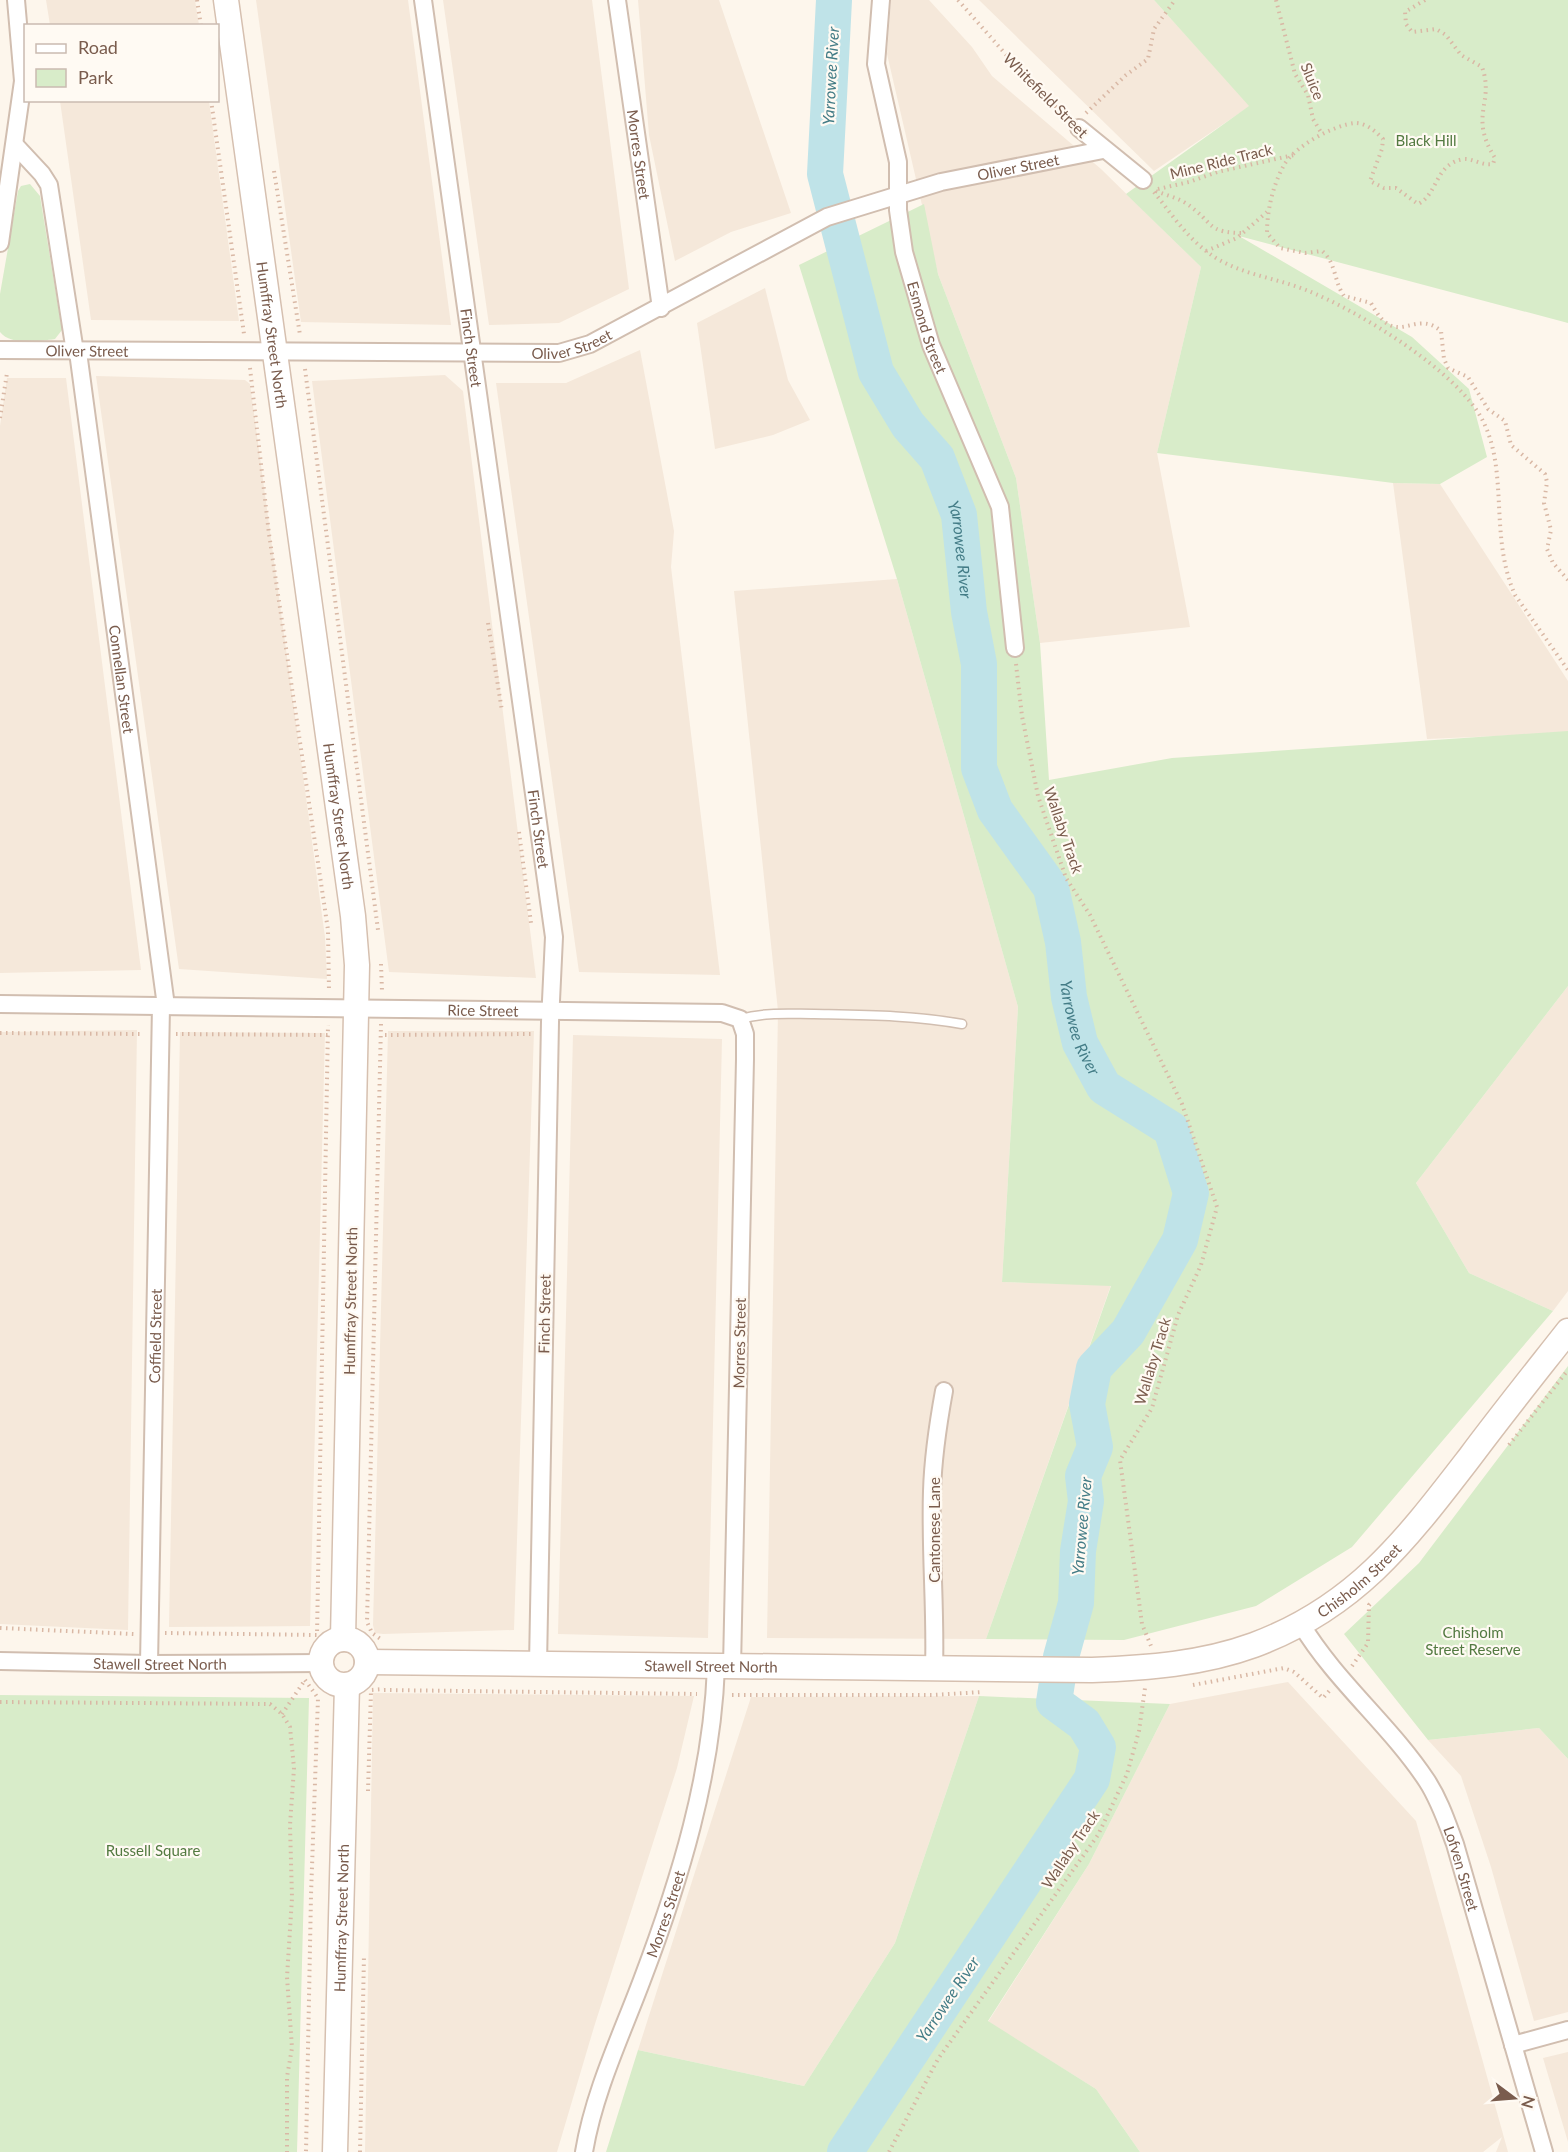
<svg xmlns="http://www.w3.org/2000/svg" width="1568" height="2152" font-family="Lato,sans-serif">
	<rect width="100%" height="100%" fill="#fdf6ec"/>
	<path fill="#f5e8da" d="M46 0H195L199 25H50Z
		M256 0H408L451 325 301 322Z
		M443 0H592L629 289 559 323 489 325Z
		M638 0H719L791 213 731 232 675 261 649 135Z
		M891 0H929L972 47 992 76 1101 169 1201 267 1157 453 1190 627 1040 643 1016 478 938 274 887 54Z
		M979 0H1154L1250 106 1154 171Z
		M60 101H209L239 321 91 320Z
		M765 288 788 380 810 420 773 435 715 449 697 323Z
		M640 350 674 531 671 567 720 975 579 972 496 383H566Z
		M445 375 463 391 536 978 389 972 312 381Z
		M96 376 245 380 250 384 325 937 327 979 179 969Z
		M7 378H66L141 970 0 973V426Z
		M1393 483 1440 484 1568 681V731L1566 733 1427 739Z
		M897 579 1018 1007 1002 1282 1111 1285 986 1639 767 1638 778 1011 734 591Z
		M1568 986V1291L1553 1311 1469 1273 1416 1183Z
		M137 1030 128 1630 0 1624V1032Z
		M388 1031H534L514 1630 383 1634 375 1633 373 1625Z
		M180 1032 325 1033 310 1626 169 1627Z
		M573 1035 722 1039 708 1638 558 1634Z
		M1288 1682 1416 1821 1508 2152H1496L1502 2137 1483 2152H1140L1096 2089 988 2022 1089 1864 1170 1704Z
		M373 1693 694 1696 677 1768 594 2027 557 2152H365Z
		M979 1696 895 1943 804 2086 638 2050 751 1697Z
		M1539 1728 1568 1759V2012L1534 2021 1491 1867 1461 1776 1428 1740Z
		M1568 2052V2142L1543 2058Z"/>
	<path fill="#d8ecc9" d="M1154 0H1568V323L1239 236 1412 337 1469 389 1487 457 1440 484 1393 483 1157 453 1201 267 1126 194 1249 106Z
		M30 184 40 196 62 330 55 339C39 341 11 346 0 332V294L18 191 21 186Z
		M924 204 938 274 1016 478 1040 643 1049 780 1172 758 1568 731V986L1416 1183 1469 1273 1553 1311 1352 1547 1256 1606 1124 1640 986 1639 1111 1286 1002 1282 1018 1007 897 579 799 265Z
		M1568 1366V1759L1539 1728 1428 1740 1344 1634 1419 1563Z
		M0 1695 309 1698 297 2152H0Z
		M979 1696 1170 1704 1089 1864 988 2021 1096 2089 1140 2152H606L638 2050 804 2086 895 1943Z"/>
	<g fill="none" stroke-linecap="round" stroke-linejoin="round">
		<path stroke="#bfe3e8" stroke-width="36" id="s1" d="M834 0 825 174 876 372 908 425 937 458 959 515 969 612 979 664V768L995 810 1051 888 1063 942 1069 997 1080 1043 1104 1087 1171 1129 1191 1193 1180 1240 1128 1332 1094 1368 1087 1404 1095 1447 1083 1476 1086 1501 1078 1551 1076 1603 1061 1657 1054 1702 1084 1724 1098 1747 1092 1779 845 2152"/>
		<g stroke="#d1beb0" stroke-width="11">
			<path id="lane" d="M740 1019C765 1012 789 1014 814 1014 864 1015 913 1015 962 1024"/>
		</g>
		<g stroke="#d1beb0" stroke-width="20">
			<g id="street">
				<path id="s2" d="M423 0 554 937 550 1022 538 1665"/>
				<path id="s3" d="M617 0 661 308"/>
				<path id="s4" d="M881 0 876 64 898 162V210L904 252 931 345 1000 507 1015 648"/>
				<path d="M1079 128 1143 180"/>
				<path d="M15 145 42 174 49 185 75 352"/>
				<path d="M0 243 23 81 16 0"/>
				<path id="s5" d="M0 350 559 353 590 344 827 217 941 182 1103 150"/>
				<path id="s6" d="M78 352 166 1006"/>
				<path id="s7" d="M0 1004 722 1013 740 1019 745 1034V1059L732 1667"/>
				<path id="s8" d="M1301 1624C1336 1682 1390 1725 1427 1781 1440 1801 1447 1823 1455 1844L1544 2152"/>
				<path id="s9" d="M0 1661 149 1664 321 1663"/>
				<path id="s10" d="M149 1664 161 1006"/>
				<path d="M934 1670C936 1610 930 1551 932 1491 933 1457 938 1424 944 1391"/>
				<path d="M1513 2045 1568 2030"/>
				<path id="s11" d="M584 2152C594 2092 621 2036 642 1980 680 1880 712 1775 716 1667"/>
			</g>
		</g>
		<g stroke="#d6c0b0" stroke-width="27">
			<g id="secondary">
				<path id="s12" d="M226 0 353 916 357 965 343 1639"/>
				<circle cx="344" cy="1662" r="23"/>
				<path id="s13" d="M367 1662 1092 1670C1147 1668 1202 1664 1254 1645 1356 1607 1406 1540 1470 1457 1502 1414 1535 1373 1568 1331"/>
				<path id="s14" d="M335 2152 347 1685"/>
			</g>
		</g>
		<path stroke="#d9b8a5" stroke-width="4" stroke-dasharray="1.5 4.5" stroke-linecap="butt" d="M197 0 201 26
			M958 0 1016 66 1067 118
			M1276 0 1295 74 1308 95 1313 119 1322 134
			M1425 0 1405 12 1406 24 1412 32 1436 29 1446 35 1461 55 1482 67C1495 103 1468 115 1495 158L1493 164C1483 166 1474 159 1465 159 1435 162 1438 195 1418 204L1396 188H1384L1370 181 1382 149 1383 139C1376 132 1367 123 1355 123 1334 125 1295 146 1284 165 1273 185 1267 210 1267 233L1280 248 1305 253 1322 251C1336 262 1334 282 1344 296L1371 303C1397 352 1413 307 1441 331L1444 359 1448 368 1468 377 1488 409 1505 421 1511 445 1545 474 1547 482 1544 503 1551 530 1547 549 1553 563 1568 580
			M211 100 244 334
			M1086 113 1126 75 1148 59 1154 29 1175 0
			M274 171 300 335
			M1158 189 1189 182 1217 172 1294 155
			M1156 191C1166 195 1178 198 1187 204 1215 223 1205 233 1245 233
			M1154 192C1173 216 1189 241 1216 258 1244 275 1276 278 1306 290 1357 310 1458 371 1483 421 1509 473 1489 536 1515 595L1568 670
			M1206 251 1237 238 1267 212
			M250 368 269 534 328 930 329 991
			M305 369 378 930
			M0 418 7 373
			M488 623 502 711
			M1016 664 1022 716 1038 796 1066 878 1090 915 1182 1104 1217 1207 1201 1265 1178 1315 1152 1408 1120 1460 1142 1624 1151 1646
			M519 832 531 923
			M381 964 382 991
			M381 1024 367 1622 372 1633 382 1640
			M0 1033 144 1034
			M176 1034 328 1035
			M385 1035 532 1034
			M1509 1445 1568 1370
			M0 1628 134 1634
			M165 1633 317 1635 328 1025
			M1352 1666 1368 1643 1369 1605 1372 1602
			M305 1680 318 1698 311 1895 306 2152
			M1193 1685 1284 1668 1294 1672 1323 1698 1331 1689
			M384 1690 697 1694
			M732 1695H933L982 1692
			M0 1702 270 1704 282 1714 290 1727 294 1768 290 1825 292 1898 287 1977 292 2048 287 2077V2152
			M282 1714 305 1680
			M368 1791 371 1690 384 1689
			M360 2152 364 1955
			M889 2152 938 2059 1098 1835 1127 1774 1139 1731 1145 1688"/>
		<use href="#lane" stroke="#fff" stroke-width="8"/>
		<use href="#street" stroke="#fff" stroke-width="16"/>
		<use href="#secondary" stroke="#fff" stroke-width="24"/>
	</g>
	<g text-anchor="middle" dominant-baseline="central" stroke-width="4.5" stroke-linejoin="round" paint-order="stroke">
		<g font-size="15" fill="#7a5c4d" stroke="#fffaf3">
			<text transform="translate(1313 81) rotate(68)">Sluice</text>
			<text transform="translate(1046 95) rotate(45)">Whitefield Street</text>
			<text stroke="none"><textPath href="#s3" startOffset="156">Morres Street</textPath></text>
			<text transform="translate(1221 161) rotate(-14)">Mine Ride Track</text>
			<text stroke="none"><textPath href="#s5" startOffset="1058">Oliver Street</textPath></text>
			<text stroke="none"><textPath href="#s4" startOffset="334">Esmond Street</textPath></text>
			<text stroke="none"><textPath href="#s12" startOffset="338">Humffray Street North</textPath></text>
			<text stroke="none"><textPath href="#s5" startOffset="573">Oliver Street</textPath></text>
			<text stroke="none"><textPath href="#s2" startOffset="351">Finch Street</textPath></text>
			<text stroke="none"><textPath href="#s5" startOffset="87">Oliver Street</textPath></text>
			<text stroke="none"><textPath href="#s6" startOffset="330">Connellan Street</textPath></text>
			<text stroke="none"><textPath href="#s12" startOffset="824">Humffray Street North</textPath></text>
			<text stroke="none"><textPath href="#s2" startOffset="837">Finch Street</textPath></text>
			<text transform="translate(1064 830) rotate(71)">Wallaby Track</text>
			<text stroke="none"><textPath href="#s7" startOffset="483">Rice Street</textPath></text>
			<text transform="translate(350 1301) rotate(-89)">Humffray Street North</text>
			<text transform="translate(544 1314) rotate(-89)">Finch Street</text>
			<text stroke="none"><textPath href="#s10" startOffset="328">Coffield Street</textPath></text>
			<text transform="translate(739 1343) rotate(-89)">Morres Street</text>
			<text transform="translate(1152 1361) rotate(-73)">Wallaby Track</text>
			<text transform="translate(934 1530) rotate(-90)">Cantonese Lane</text>
			<text stroke="none"><textPath href="#s13" startOffset="1014">Chisholm Street</textPath></text>
			<text stroke="none"><textPath href="#s9" startOffset="160">Stawell Street North</textPath></text>
			<text stroke="none"><textPath href="#s13" startOffset="344">Stawell Street North</textPath></text>
			<text transform="translate(1070 1849) rotate(-56)">Wallaby Track</text>
			<text stroke="none"><textPath href="#s8" startOffset="296">Lofven Street</textPath></text>
			<text stroke="none"><textPath href="#s11" startOffset="252">Morres Street</textPath></text>
			<text stroke="none"><textPath href="#s14" startOffset="234">Humffray Street North</textPath></text>
		</g>
		<g font-size="15" fill="#537a41" stroke="#fffaf3">
			<text x="1426" y="140">Black Hill</text>
			<text x="1473" y="1632">Chisholm<tspan x="1473" dy="17">Street Reserve</tspan></text>
			<text x="153" y="1850">Russell Square</text>
		</g>
		<g font-size="16" font-style="italic" fill="#437c86" stroke="#fffaf3">
			<text transform="translate(830 76) rotate(-87)">Yarrowee River</text>
			<text stroke="none"><textPath href="#s1" startOffset="580">Yarrowee River</textPath></text>
			<text stroke="none"><textPath href="#s1" startOffset="1084">Yarrowee River</textPath></text>
			<text transform="translate(1081 1526) rotate(-85)">Yarrowee River</text>
			<text transform="translate(947 1999) rotate(-56)">Yarrowee River</text>
		</g>
	</g>
	<rect x="24" y="24" width="195" height="78" fill="#fffaf3" stroke="#cabbb1" stroke-width="1.5"/>
	<rect x="36" y="44" width="30" height="9" fill="#ffffff" stroke="#cabbb1" stroke-width="1.5"/>
	<text x="78" y="54" font-size="18" fill="#7a5c4d">Road</text>
	<rect x="36" y="69" width="30" height="18" fill="#d8ecc9" stroke="#cabbb1" stroke-width="1.5"/>
	<text x="78" y="84" font-size="18" fill="#7a5c4d">Park</text>
	<g transform="translate(1514 2098) rotate(106)" stroke="#fffaf3" stroke-width="4.5" paint-order="stroke">
	<path d="M0-4.5L10 22L0 15L-10 22Z" fill="#7a5c4d"/>
	<text y="-9" font-size="16" font-weight="bold" text-anchor="middle" fill="#7a5c4d">N</text>
	</g>
</svg>
